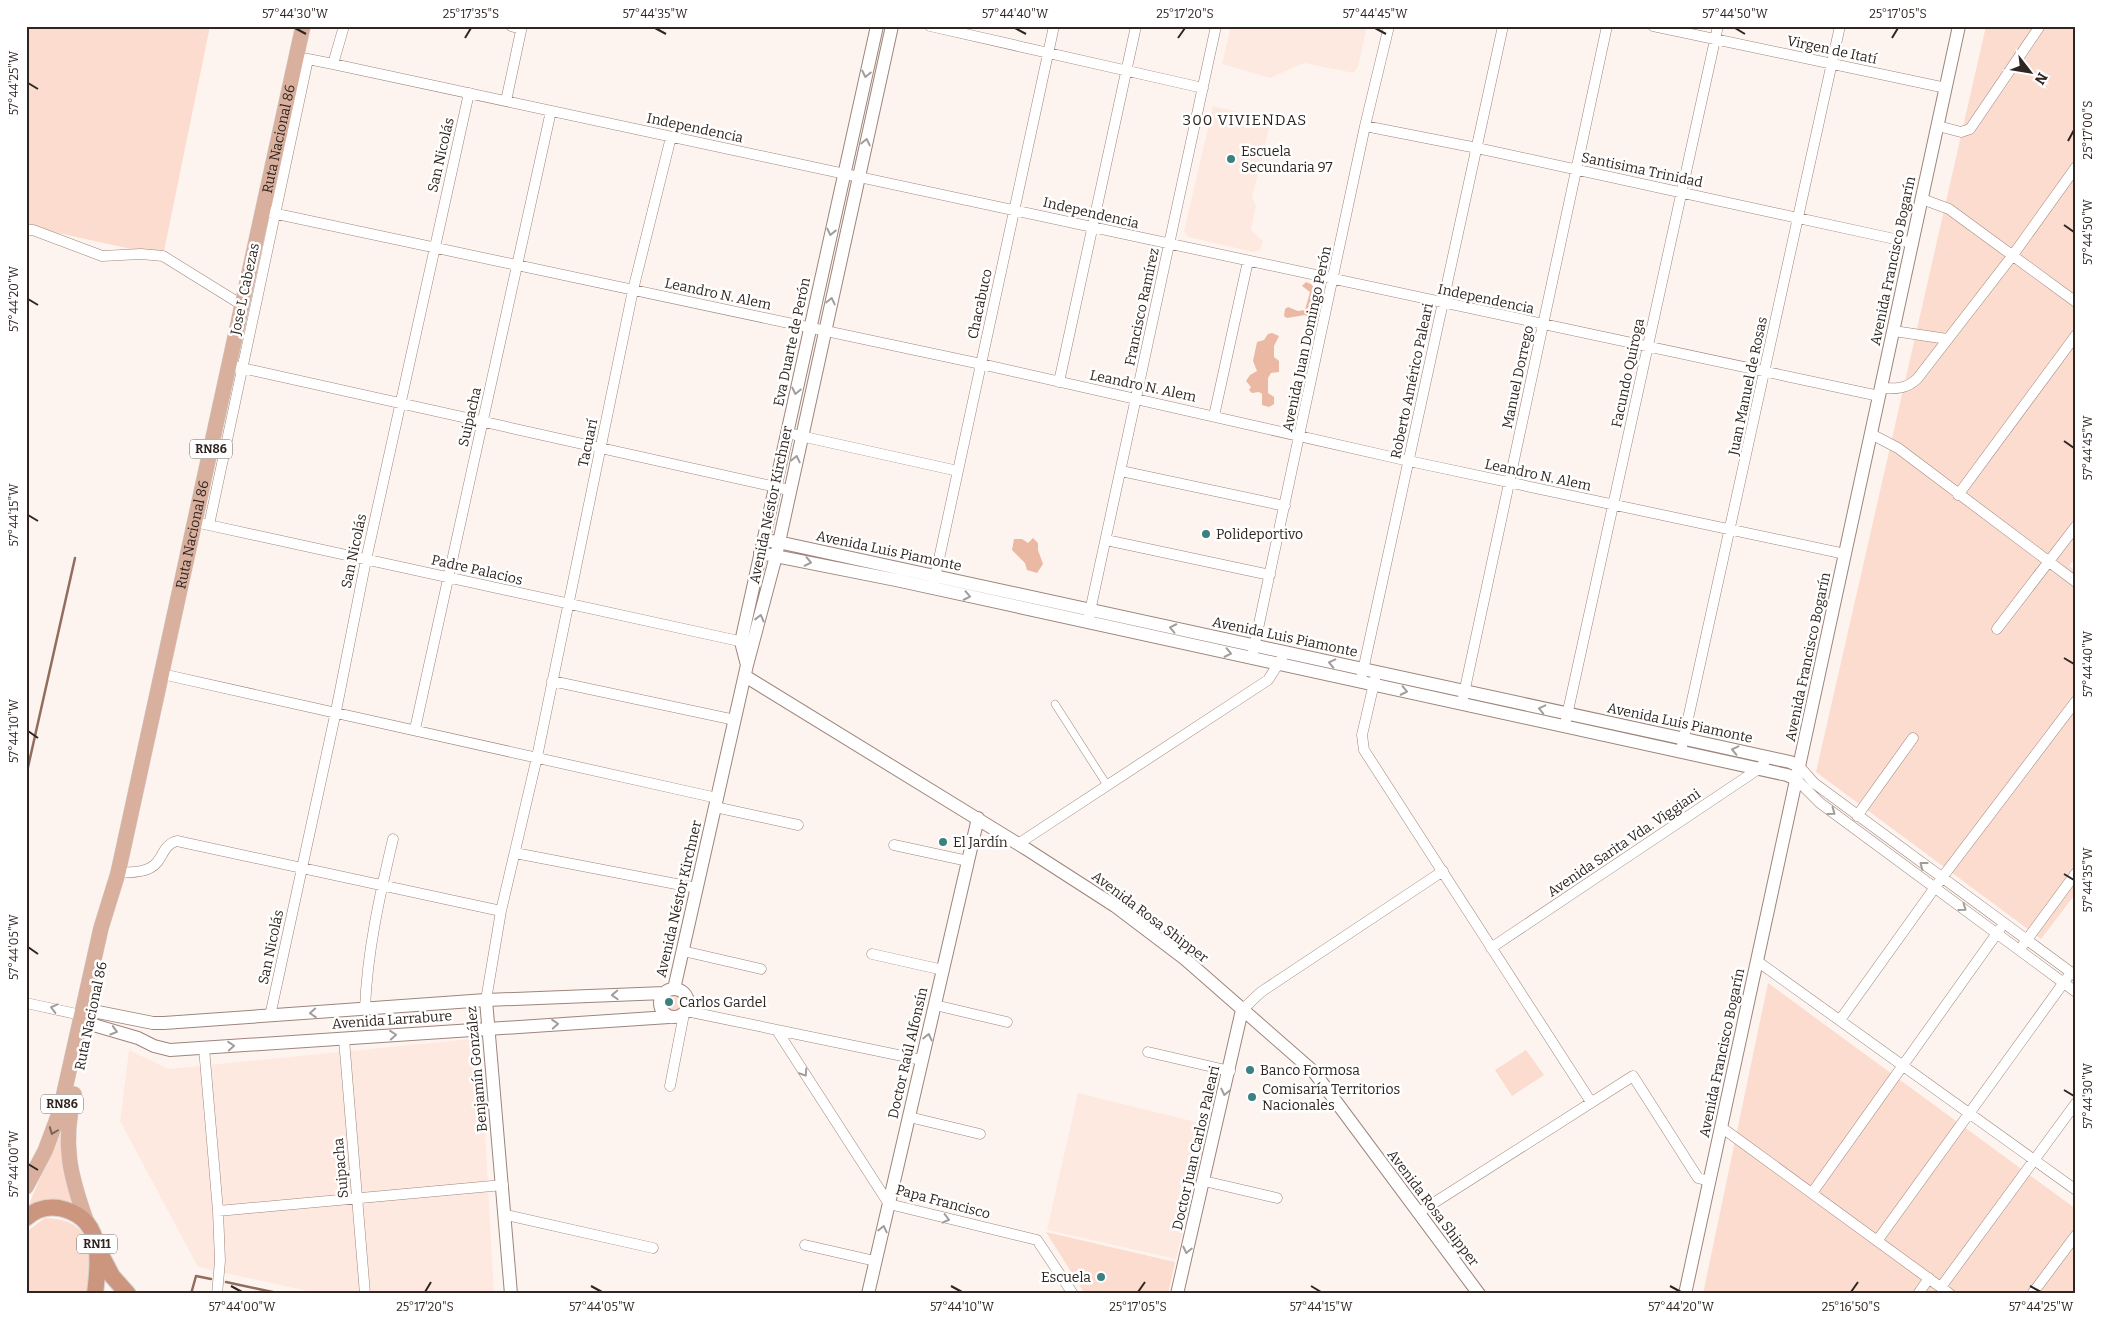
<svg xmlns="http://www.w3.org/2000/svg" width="2102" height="1320" font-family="Bitter,serif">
	<rect width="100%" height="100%" fill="#fef4ef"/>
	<path fill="#fee9e0" d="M1231 26H1367L1358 67 1353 73 1304 63 1270 78 1222 64Z
		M1213 106 1271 120 1252 198 1256 206 1251 230 1263 241 1260 250 1253 252 1188 237 1184 231Z
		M480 1038 494 1294H322L198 1267 120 1121 129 1050 169 1069Z
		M1078 1093 1208 1125 1176 1259 1047 1230Z"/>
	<path fill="#fbdccf" d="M26 26H210L163 256 26 226Z
		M1986 26H2073L2076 28V557L2069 566 2076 571V893L2041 939 1816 772Z
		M1768 983 2076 1209V1294H1703Z
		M663 1002a10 10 0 1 1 20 0a10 10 0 1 1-20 0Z
		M1526 1050 1544 1075 1512 1096 1495 1070Z
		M61 1133 78 1210 26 1212 50 1153Z
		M45 1218C97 1220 91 1254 88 1294H26V1232Z
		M1046 1232 1175 1262 1168 1294H1085Z"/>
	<path fill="#ebb8a3" d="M1306 282 1311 284 1320 295 1316 320 1311 321 1305 315 1287 318 1284 316 1285 309 1288 307 1298 311 1305 310 1310 292 1302 286Z
		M1272 333 1279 336 1274 346V357L1279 361V372L1271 373 1268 378V393L1274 397V404L1269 407 1262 405V394L1259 392 1252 393 1249 390 1251 387 1246 381 1250 375 1257 371 1253 361 1257 342 1264 340 1268 334Z
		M1033 538 1038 543V550L1043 564 1037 573 1027 570 1025 563 1012 550 1014 539H1022L1028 543Z"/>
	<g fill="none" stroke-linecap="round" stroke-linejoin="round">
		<path stroke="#926d5d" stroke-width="2.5" d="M26 776 75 558
			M226 1282 282 1294
			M191 1294 196 1276 211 1279"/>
		<g stroke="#9d857c" stroke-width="8">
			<path id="pedestrian" d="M1055 704 1107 785"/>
		</g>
		<g stroke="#9d857c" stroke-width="11">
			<path id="minor" d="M511 26 521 29
				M930 26 1203 88
				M1653 26 1946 88
				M296 59H308L333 64 1879 396
				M333 64 344 26
				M506 101 522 26
				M1365 126 1477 148 1913 243
				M1938 126 1961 132 1970 129 2040 26
				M1922 199 1949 209 2076 302
				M263 211 981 364 1409 461 1845 554
				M26 230H33L102 256 141 254 163 256 242 305
				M1894 331 1947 339
				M229 365 789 490
				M1059 382 1136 26
				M1881 388C1896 389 1906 389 1917 379L2013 255 2076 167
				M1214 416 1248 261
				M787 433 958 471
				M1871 434 1898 448 2076 582
				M1121 471 1285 506
				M1958 495 2076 335
				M195 522 748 643
				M209 525 308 59
				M1106 540 1270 575
				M934 582 1054 26
				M1089 616 1216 26
				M1997 629 2076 526
				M1253 652 1365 126 1389 26
				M162 674 717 798
				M1362 675 1503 26
				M1375 679 1362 735 1364 750 1591 1102
				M552 681 735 720
				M1463 698 1607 26
				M1566 720 1718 26
				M415 729 551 111
				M1682 746 1840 26
				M1799 766 1814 783 2076 976
				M1796 779 1820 803 2076 992
				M715 807 798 825
				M1857 816 1913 738
				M1018 844 1268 680 1282 658
				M894 845 968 861
				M515 853 697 888
				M118 873C128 872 142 873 150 868 164 861 161 845 177 841L501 911
				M2023 945 2076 873
				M1491 948 1760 768 1768 757
				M683 951 761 969
				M872 954 943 970
				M1757 961 2076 1190
				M486 1000 501 911 537 757 633 290 671 137
				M26 1003 81 1015
				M935 1005 1007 1022
				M365 1009C367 952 380 894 393 839
				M1242 1010 1261 992 1443 871
				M686 1011 922 1060
				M270 1016 336 711 366 560 469 93
				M1840 1020 1941 879 2076 701
				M778 1032 889 1204 1037 1240 1073 1294
				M344 1039 365 1294
				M204 1048 218 1211 220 1261 217 1294
				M1148 1052 1230 1071
				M670 1086 684 1014
				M909 1117 980 1134
				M1721 1127 1950 1294
				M1204 1181 1277 1198
				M1812 1193 2000 929
				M218 1211 503 1185
				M1418 1213 1633 1076 1698 1178 1709 1181
				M506 1215 653 1248
				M1877 1241 2067 978
				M805 1245 875 1261
				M1941 1287 2076 1103
				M1918 1294 1929 1278
				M2032 1294 2076 1235"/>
		</g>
		<g stroke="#9d857c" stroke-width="14">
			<path id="tertiary" d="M763 540 778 542 1685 739 1790 762 1799 766
				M760 553 896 580 1787 775 1796 779
				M747 665 741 642 877 26
				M745 676 1028 850 1115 906 1185 959 1314 1072 1479 1294
				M660 1003a14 14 0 1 1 28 0a14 14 0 1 1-28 0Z
				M674 989 747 665 776 556 892 26
				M664 993 486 1000 164 1023H153L93 1011 81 1015 90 1024 138 1038 154 1046 170 1050 669 1017
				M486 1000 511 1294
				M868 1294 978 818
				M1177 1294 1242 1010
				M1685 1294 1959 26"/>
		</g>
		<g stroke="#d5d3d3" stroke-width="16">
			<g id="primary">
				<path d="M74 1094C62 1145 70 1176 87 1223"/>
				<path id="s1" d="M26 1187 45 1151 60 1111 101 928 118 873 303 26"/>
			</g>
		</g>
		<g stroke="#d5d3d3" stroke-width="18">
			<path id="trunk" d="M26 1218C35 1210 46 1206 59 1208 104 1217 99 1258 95 1294
				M99 1251 112 1276 128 1294"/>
		</g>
		<use href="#pedestrian" stroke="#fff" stroke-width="7"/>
		<use href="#minor" stroke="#fff" stroke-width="10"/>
		<use href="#tertiary" stroke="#fff" stroke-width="12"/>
		<use href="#primary" stroke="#d9b09e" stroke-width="15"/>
		<use href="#trunk" stroke="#cc967e" stroke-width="16"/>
	</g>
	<defs><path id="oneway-chevron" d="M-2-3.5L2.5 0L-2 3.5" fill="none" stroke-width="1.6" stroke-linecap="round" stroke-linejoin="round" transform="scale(1.25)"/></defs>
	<g stroke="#a19d9b">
		<use href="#oneway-chevron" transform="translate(866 74) rotate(102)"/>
		<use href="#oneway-chevron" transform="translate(866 142) rotate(-78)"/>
		<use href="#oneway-chevron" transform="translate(831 232) rotate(102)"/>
		<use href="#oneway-chevron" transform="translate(831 301) rotate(-77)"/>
		<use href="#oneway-chevron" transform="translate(796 391) rotate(102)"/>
		<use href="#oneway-chevron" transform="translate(796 459) rotate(-77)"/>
		<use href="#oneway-chevron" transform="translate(808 562) rotate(12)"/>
		<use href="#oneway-chevron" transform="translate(967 596) rotate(12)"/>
		<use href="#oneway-chevron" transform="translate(760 618) rotate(-76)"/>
		<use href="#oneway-chevron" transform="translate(1173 628) rotate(-168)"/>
		<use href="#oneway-chevron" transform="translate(1228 653) rotate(12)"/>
		<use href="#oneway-chevron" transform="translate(1332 663) rotate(-167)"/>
		<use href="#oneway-chevron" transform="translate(1404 691) rotate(12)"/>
		<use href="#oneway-chevron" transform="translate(1542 709) rotate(-167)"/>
		<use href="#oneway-chevron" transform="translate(1735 750) rotate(-167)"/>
		<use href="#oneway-chevron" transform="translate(1832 812) rotate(36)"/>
		<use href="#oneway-chevron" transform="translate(1923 865) rotate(-143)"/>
		<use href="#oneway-chevron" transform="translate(1963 908) rotate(36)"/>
		<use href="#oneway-chevron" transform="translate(615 995) rotate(178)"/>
		<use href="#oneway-chevron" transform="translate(54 1008) rotate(-166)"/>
		<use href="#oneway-chevron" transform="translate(313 1013) rotate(176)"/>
		<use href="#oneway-chevron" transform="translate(555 1024) rotate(-4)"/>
		<use href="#oneway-chevron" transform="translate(114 1031) rotate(16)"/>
		<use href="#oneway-chevron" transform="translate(393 1035) rotate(-4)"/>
		<use href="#oneway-chevron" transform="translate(928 1037) rotate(-77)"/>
		<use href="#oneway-chevron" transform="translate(231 1046) rotate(-4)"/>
		<use href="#oneway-chevron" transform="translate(804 1073) rotate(57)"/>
		<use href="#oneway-chevron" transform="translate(1225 1092) rotate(103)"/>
		<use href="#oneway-chevron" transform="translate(946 1219) rotate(14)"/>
		<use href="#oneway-chevron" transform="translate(883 1229) rotate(-77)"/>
		<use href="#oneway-chevron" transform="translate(1187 1250) rotate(103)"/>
	</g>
	<use stroke="#7b6459" href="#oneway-chevron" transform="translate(53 1131) rotate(111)"/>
	<path fill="none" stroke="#2f2521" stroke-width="2" d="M295 28 306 34M655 28 666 34M1015 28 1026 34M1375 28 1386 34M1735 28 1745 34M465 38 471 28M1178 38 1185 28M1892 38 1898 28M28 83 38 89M2068 141 2074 130M2064 225 2074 232M28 299 38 305M2064 441 2074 448M28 515 38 521M2064 658 2074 664M28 731 38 738M2064 874 2074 880M28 947 38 954M2064 1090 2074 1096M28 1164 38 1170M231 1286 242 1292M591 1286 602 1292M951 1286 962 1292M1311 1286 1321 1292M1670 1286 1681 1292M2030 1286 2041 1292M425 1292 431 1282M1138 1292 1145 1282M1851 1292 1858 1282"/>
	<g fill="#3a8281" stroke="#fff" stroke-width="2">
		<circle cx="1231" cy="159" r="5"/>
		<circle cx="1206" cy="534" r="5"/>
		<circle cx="943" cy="842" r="5"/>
		<circle cx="669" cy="1002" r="5"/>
		<circle cx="1250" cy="1070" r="5"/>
		<circle cx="1252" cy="1097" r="5"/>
		<circle cx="1101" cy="1277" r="5"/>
	</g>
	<g text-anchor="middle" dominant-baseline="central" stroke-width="5" stroke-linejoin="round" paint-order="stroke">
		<g fill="#fff" stroke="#6d6664" stroke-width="1">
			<rect x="190" y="439.5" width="42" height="19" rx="4"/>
			<rect x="41" y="1094.5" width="42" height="19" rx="4"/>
			<rect x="77" y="1234.5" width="40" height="19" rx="4"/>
		</g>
		<g font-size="12" font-weight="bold" fill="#2f2521">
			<text x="211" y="449">RN86</text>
			<text x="62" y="1104">RN86</text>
			<text x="97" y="1244">RN11</text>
		</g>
		<g font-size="14" fill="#2f2521" stroke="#fff">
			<text transform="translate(1832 50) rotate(12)">Virgen de Itatí</text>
			<text transform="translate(695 128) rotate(12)">Independencia</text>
			<text stroke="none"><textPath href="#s1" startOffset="1080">Ruta Nacional 86</textPath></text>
			<text transform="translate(441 155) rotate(-77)">San Nicolás</text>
			<text transform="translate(1642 170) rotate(12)">Santisima Trinidad</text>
			<text transform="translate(1091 213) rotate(13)">Independencia</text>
			<text transform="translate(1893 261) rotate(-78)">Avenida Francisco Bogarín</text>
			<text transform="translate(245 289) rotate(-78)">Jose L Cabezas</text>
			<text transform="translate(718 294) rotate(12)">Leandro N. Alem</text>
			<text transform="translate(1486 299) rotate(12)">Independencia</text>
			<text transform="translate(980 304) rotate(-78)">Chacabuco</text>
			<text transform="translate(1142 307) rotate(-78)">Francisco Ramírez</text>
			<text transform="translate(1307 339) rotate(-78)">Avenida Juan Domingo Perón</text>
			<text transform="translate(792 342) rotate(-78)">Eva Duarte de Perón</text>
			<text transform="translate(1628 373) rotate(-78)">Facundo Quiroga</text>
			<text transform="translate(1518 377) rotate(-78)">Manuel Dorrego</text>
			<text transform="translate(1412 381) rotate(-78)">Roberto Américo Paleari</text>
			<text transform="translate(1143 386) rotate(12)">Leandro N. Alem</text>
			<text transform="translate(1748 386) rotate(-78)">Juan Manuel de Rosas</text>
			<text transform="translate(470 417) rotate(-77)">Suipacha</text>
			<text transform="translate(588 443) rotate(-78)">Tacuarí</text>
			<text transform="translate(1538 475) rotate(12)">Leandro N. Alem</text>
			<text transform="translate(771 505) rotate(-78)">Avenida Néstor Kirchner</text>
			<text stroke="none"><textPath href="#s1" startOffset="675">Ruta Nacional 86</textPath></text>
			<text transform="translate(354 551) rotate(-78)">San Nicolás</text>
			<text transform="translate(889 551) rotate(12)">Avenida Luis Piamonte</text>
			<text transform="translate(477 570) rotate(13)">Padre Palacios</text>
			<text transform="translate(1285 637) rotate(12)">Avenida Luis Piamonte</text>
			<text transform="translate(1808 657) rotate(-78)">Avenida Francisco Bogarín</text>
			<text transform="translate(1680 723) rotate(12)">Avenida Luis Piamonte</text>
			<text transform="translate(1624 843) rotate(-34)">Avenida Sarita Vda. Viggiani</text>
			<text transform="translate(679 899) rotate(-77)">Avenida Néstor Kirchner</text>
			<text transform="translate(1150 917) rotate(37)">Avenida Rosa Shipper</text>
			<text transform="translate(271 947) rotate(-78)">San Nicolás</text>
			<text transform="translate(91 1016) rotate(-78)">Ruta Nacional 86</text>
			<text transform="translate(392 1020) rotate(-4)">Avenida Larrabure</text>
			<text transform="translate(908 1053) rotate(-77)">Doctor Raúl Alfonsín</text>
			<text transform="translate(1722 1053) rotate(-78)">Avenida Francisco Bogarín</text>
			<text transform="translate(477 1069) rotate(-95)">Benjamín González</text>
			<text transform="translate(1196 1148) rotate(-77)">Doctor Juan Carlos Paleari</text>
			<text transform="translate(341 1168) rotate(-95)">Suipacha</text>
			<text transform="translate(943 1202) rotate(15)">Papa Francisco</text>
			<text transform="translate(1433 1208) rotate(53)">Avenida Rosa Shipper</text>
		</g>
		<g font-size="14" fill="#2f2521" stroke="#fff" text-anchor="start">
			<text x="1241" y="151">Escuela<tspan x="1241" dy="16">Secundaria 97</tspan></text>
			<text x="1216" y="534">Polideportivo</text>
			<text x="953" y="842">El Jardín</text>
			<text x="679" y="1002">Carlos Gardel</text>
			<text x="1260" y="1070">Banco Formosa</text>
			<text x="1262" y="1089">Comisaría Territorios<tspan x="1262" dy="16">Nacionales</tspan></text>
			<text x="1091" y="1277" text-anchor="end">Escuela</text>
		</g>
		<g font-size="15" letter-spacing="1" fill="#2f2521" stroke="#fff">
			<text x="1245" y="120">300 VIVIENDAS</text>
		</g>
	</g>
	<rect width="2102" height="1320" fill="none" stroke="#ffffff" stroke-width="55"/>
	<g transform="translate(2030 72) rotate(121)" stroke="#ffffff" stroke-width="4" paint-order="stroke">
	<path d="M0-4L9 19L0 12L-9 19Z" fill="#2f2521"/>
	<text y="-8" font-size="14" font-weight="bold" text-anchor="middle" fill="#2f2521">N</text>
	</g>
	<rect x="28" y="28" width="2046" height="1264" fill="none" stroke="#2f2521" stroke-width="2"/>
	<g font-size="12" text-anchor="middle" fill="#2f2521">
		<text x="295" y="18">57°44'30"W</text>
		<text x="471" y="18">25°17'35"S</text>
		<text x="655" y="18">57°44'35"W</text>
		<text x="1015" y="18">57°44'40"W</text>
		<text x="1185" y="18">25°17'20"S</text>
		<text x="1375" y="18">57°44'45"W</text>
		<text x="1735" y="18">57°44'50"W</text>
		<text x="1898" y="18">25°17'05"S</text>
		<text transform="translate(14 83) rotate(-90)" y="4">57°44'25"W</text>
		<text transform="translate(2088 130) rotate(-90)" y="4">25°17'00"S</text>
		<text transform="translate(2088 232) rotate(-90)" y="4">57°44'50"W</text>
		<text transform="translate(14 299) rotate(-90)" y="4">57°44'20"W</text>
		<text transform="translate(2088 448) rotate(-90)" y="4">57°44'45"W</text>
		<text transform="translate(14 515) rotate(-90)" y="4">57°44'15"W</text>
		<text transform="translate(2088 664) rotate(-90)" y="4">57°44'40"W</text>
		<text transform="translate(14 731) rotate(-90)" y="4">57°44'10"W</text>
		<text transform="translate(2088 880) rotate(-90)" y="4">57°44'35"W</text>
		<text transform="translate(14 947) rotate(-90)" y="4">57°44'05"W</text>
		<text transform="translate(2088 1096) rotate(-90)" y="4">57°44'30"W</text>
		<text transform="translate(14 1164) rotate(-90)" y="4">57°44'00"W</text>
		<text x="242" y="1311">57°44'00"W</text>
		<text x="425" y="1311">25°17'20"S</text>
		<text x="602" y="1311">57°44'05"W</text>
		<text x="962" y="1311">57°44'10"W</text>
		<text x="1138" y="1311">25°17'05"S</text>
		<text x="1321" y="1311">57°44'15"W</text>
		<text x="1681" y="1311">57°44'20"W</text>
		<text x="1851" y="1311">25°16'50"S</text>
		<text x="2041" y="1311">57°44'25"W</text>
	</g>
</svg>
